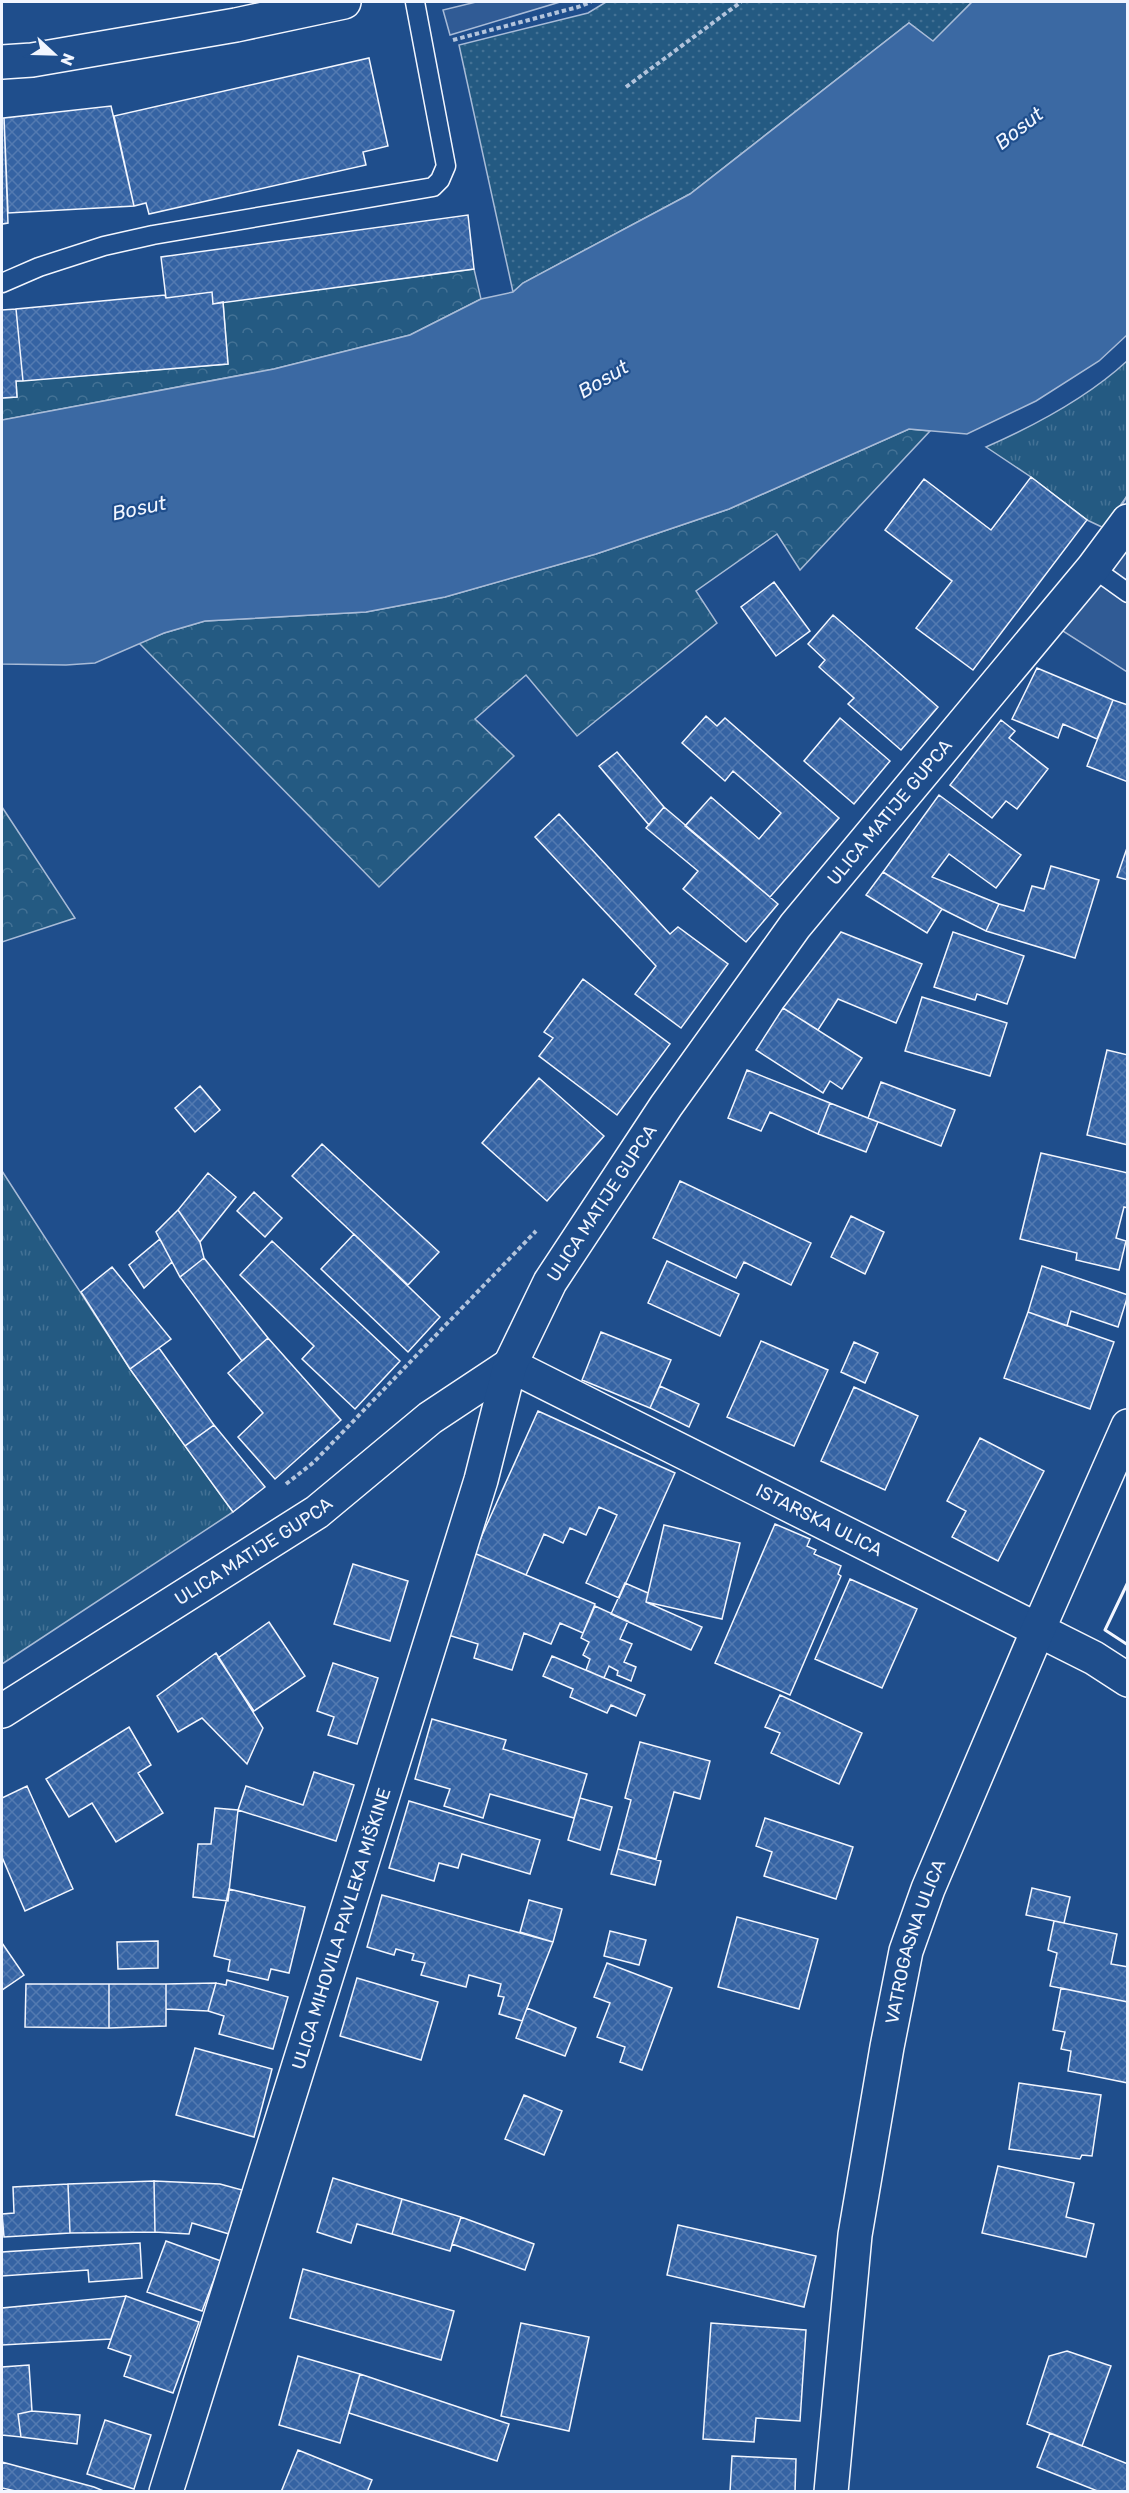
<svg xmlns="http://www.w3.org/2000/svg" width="1129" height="2493" font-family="Rubik,sans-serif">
	<defs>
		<pattern id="grass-tufts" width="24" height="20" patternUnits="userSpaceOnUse" patternTransform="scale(1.5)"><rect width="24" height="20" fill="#245a82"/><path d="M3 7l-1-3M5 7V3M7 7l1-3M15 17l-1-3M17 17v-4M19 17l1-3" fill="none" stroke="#447295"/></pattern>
		<pattern id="forest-crowns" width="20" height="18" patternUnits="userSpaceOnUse" patternTransform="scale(1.5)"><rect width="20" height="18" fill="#245a82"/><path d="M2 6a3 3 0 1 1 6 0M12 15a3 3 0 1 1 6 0" fill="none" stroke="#447295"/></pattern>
		<pattern id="park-dots" width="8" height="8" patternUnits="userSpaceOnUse" patternTransform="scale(1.5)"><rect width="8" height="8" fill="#245a82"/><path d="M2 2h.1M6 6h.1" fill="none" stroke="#447295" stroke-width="1.8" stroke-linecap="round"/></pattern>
		<pattern id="building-cross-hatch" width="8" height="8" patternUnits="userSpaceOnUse" patternTransform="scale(1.5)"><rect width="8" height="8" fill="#3563a3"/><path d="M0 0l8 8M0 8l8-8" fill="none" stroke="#537ab1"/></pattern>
	</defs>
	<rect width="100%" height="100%" fill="#1f4e8c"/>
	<path fill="url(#grass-tufts)" stroke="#a8bbd7" stroke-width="1.5" d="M1127 361V496L1104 528 1087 520 1031 477 986 447C1036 425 1087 398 1127 361Z
		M2 1171 130 1369 233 1512 2 1664Z"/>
	<path fill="url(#forest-crowns)" stroke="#a8bbd7" stroke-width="1.5" d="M474 269 481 299 410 335 274 369 2 420V398L17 397 16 381 228 364 223 302Z
		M909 429 930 431 800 570 777 534 696 591 717 623 577 736 526 675 475 719 514 756 379 887 139 643 164 633 205 621 366 612 445 597 596 554 729 509Z
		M2 807 75 918 2 942Z"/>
	<path fill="url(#park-dots)" stroke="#a8bbd7" stroke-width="1.5" d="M606 2H972L933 42 909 23 690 194 523 283 513 292 459 45 588 13Z"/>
	<path fill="#305b95" stroke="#a8bbd7" stroke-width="1.5" d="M476 2H560L450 35 443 10Z
		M1127 496V672L1055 626Z"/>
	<path fill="#3b69a3" stroke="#a8bbd7" stroke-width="1.5" d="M972 2H1127V335L1099 361 1036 401 967 434 909 429 729 509 596 554 445 597 366 612 205 621 164 633 95 663 66 665 2 664V420L274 369 410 335 481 299 513 292 523 283 690 194 909 23 933 41Z"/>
	<path fill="url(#building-cross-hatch)" stroke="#f2f6ff" stroke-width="1.5" d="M369 58 388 146 363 152 366 165 149 214 146 203 134 206 114 116Z
		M111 106 134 206 8 213 4 118Z
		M2 118H4L8 223 2 224Z
		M468 215 474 269 213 304 212 292 166 298 161 257Z
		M212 292 213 304 223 302 228 364 23 381 16 309 165 295 166 298Z
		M16 309 23 381H16L17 397 2 398V310Z
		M1031 477 1087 520 973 670 916 628 952 581 885 530 924 479 991 530Z
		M774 582 810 631 776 656 741 607Z
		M833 615 938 707 901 750 848 704 854 698 819 667 825 660 808 644Z
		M1037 668 1113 700 1097 739 1063 724 1058 738 1012 719Z
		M1113 700 1128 705V782L1087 766Z
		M706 716 717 726 725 718 839 818 770 897 685 826 711 797 759 839 781 813 733 771 725 781 682 743Z
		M840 718 890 761 854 804 804 761Z
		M1001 720 1015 731 1009 738 1048 769 1017 809 1006 801 992 818 950 785Z
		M617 752 664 807 649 825 599 766Z
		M939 795 1021 855 996 888 949 854 932 877 999 904 986 931 942 909 883 872Z
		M664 807 778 904 746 942 683 889 698 871 646 828Z
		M559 814 670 934 678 927 728 964 681 1028 635 994 656 966 535 837Z
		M1128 845V880L1117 877Z
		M1051 866 1099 880 1075 958 986 931 999 904 1024 911 1032 886 1044 889Z
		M883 872 942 909 927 933 866 895Z
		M841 932 922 964 896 1023 838 999 818 1030 783 1008Z
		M953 932 1024 956 1007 1004 977 994 975 1000 934 987Z
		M583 979 670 1044 617 1115 539 1056 553 1038 544 1032Z
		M922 997 1007 1023 990 1076 905 1051Z
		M783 1008 862 1058 842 1089 830 1081 823 1093 756 1050Z
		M1107 1050 1128 1055V1145L1087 1135Z
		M747 1070 830 1103 818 1134 770 1112 761 1131 728 1118Z
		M539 1078 604 1136 547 1201 482 1143Z
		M881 1082 955 1110 941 1146 868 1118Z
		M200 1086 220 1110 195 1132 175 1108Z
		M830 1103 878 1122 866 1152 818 1134Z
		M322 1144 439 1252 408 1285 292 1176Z
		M1041 1153 1128 1173V1208L1124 1207 1116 1238 1126 1241 1119 1270 1076 1260 1077 1253 1020 1239Z
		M208 1173 236 1197 200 1242 178 1210Z
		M680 1181 811 1243 791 1285 744 1262 736 1278 653 1238Z
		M254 1192 282 1218 265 1237 237 1211Z
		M178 1210 200 1242 204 1258 180 1277 156 1232Z
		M851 1216 884 1232 865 1274 831 1257Z
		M354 1234 440 1317 408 1352 321 1269Z
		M160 1239 172 1262 144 1288 129 1265Z
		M272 1241 400 1361 355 1409 302 1359 314 1346 240 1275Z
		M204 1258 268 1338 242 1361 180 1277Z
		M667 1261 739 1294 720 1336 648 1303Z
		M1042 1266 1128 1295 1118 1327 1071 1311 1067 1326 1028 1312Z
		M112 1267 171 1339 130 1369 81 1292Z
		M1028 1312 1114 1342 1090 1409 1004 1378Z
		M601 1332 671 1360 650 1408 582 1380Z
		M268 1338 341 1420 275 1479 238 1437 263 1413 228 1373Z
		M761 1341 828 1370 794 1446 727 1417Z
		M854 1342 878 1353 865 1383 841 1372Z
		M159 1348 214 1425 185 1446 130 1369Z
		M660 1386 699 1404 689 1427 650 1408Z
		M854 1387 918 1416 885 1490 821 1461Z
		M538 1411 675 1473 619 1598 586 1583 617 1515 599 1507 586 1535 570 1528 563 1543 544 1534 526 1575 474 1553Z
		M214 1425 265 1487 233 1512 185 1446Z
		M980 1438 1044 1471 998 1561 952 1537 966 1511 947 1501Z
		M775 1524 810 1539 807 1546 816 1550 814 1554 841 1566 838 1574 841 1576 790 1695 715 1663Z
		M664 1525 740 1543 722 1619 646 1602Z
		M474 1553 595 1604 583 1633 560 1623 551 1644 524 1633 512 1670 474 1658 478 1644 448 1635Z
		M353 1564 408 1581 390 1641 334 1624Z
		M850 1579 917 1609 882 1688 815 1659Z
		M625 1583 648 1593 646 1602 702 1627 691 1650 611 1614Z
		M595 1606 628 1621 620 1639 632 1644 624 1662 636 1667 631 1681 617 1675 618 1671 609 1666 604 1678 586 1670 590 1659 583 1655 589 1642 581 1638Z
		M269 1622 305 1676 254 1711 218 1658Z
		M216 1653 263 1728 247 1764 202 1718 178 1732 157 1696Z
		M552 1656 645 1695 636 1716 611 1705 607 1713 570 1697 573 1689 543 1676Z
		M333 1663 378 1678 357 1744 328 1735 334 1717 317 1711Z
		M780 1695 862 1733 839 1784 771 1753 780 1733 765 1727Z
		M432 1719 506 1740 503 1749 587 1774 574 1818 490 1794 483 1818 444 1806 450 1789 415 1779Z
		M129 1727 151 1765 138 1773 163 1813 116 1842 92 1803 69 1817 46 1779Z
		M640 1742 710 1761 700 1799 674 1792 656 1859 618 1849 631 1800 625 1798Z
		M314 1772 354 1785 336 1841 238 1810 246 1786 303 1805Z
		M27 1786 73 1889 25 1911 2 1857V1798Z
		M580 1798 612 1807 600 1850 568 1840Z
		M409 1801 540 1840 530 1874 462 1854 458 1868 439 1863 434 1881 389 1868Z
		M215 1808 238 1810 228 1901 193 1897 198 1844H211Z
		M765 1818 853 1847 836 1899 764 1876 772 1852 756 1846Z
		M618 1849 661 1861 655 1885 611 1874Z
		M1032 1888 1070 1897 1064 1923 1026 1915Z
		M229 1889 305 1907 289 1973 271 1969 268 1980 228 1971 230 1960 214 1956Z
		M382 1895 553 1942 522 2021 499 2014 504 1997 498 1996 501 1984 469 1975 466 1987 421 1975 425 1963 412 1960 414 1954 396 1949 394 1955 367 1947Z
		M529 1900 562 1909 553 1942 520 1932Z
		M737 1917 818 1939 799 2009 718 1987Z
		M1054 1921 1117 1934 1111 1964 1128 1967V2002L1050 1986 1057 1953 1048 1950Z
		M610 1931 646 1940 639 1965 604 1956Z
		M158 1941V1968L118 1969 117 1942Z
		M2 1943 24 1975 2 1990Z
		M607 1963 672 1988 642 2070 620 2062 625 2047 597 2037 610 2003 594 1997Z
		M357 1978 438 2002 421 2060 340 2036Z
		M227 1980 288 1997 273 2049 219 2034 224 2016 208 2011 216 1983 226 1985Z
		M216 1983 208 2011 166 2009V1984Z
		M26 1984H109V2028L25 2027Z
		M109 1984H166V2026L109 2028Z
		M1061 1988 1128 2002V2083L1068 2071 1071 2051 1061 2049 1065 2032 1053 2030Z
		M527 2008 576 2028 565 2056 516 2038Z
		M195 2048 272 2069 254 2137 176 2115Z
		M1019 2083 1101 2095 1092 2156 1082 2155 1080 2159 1009 2149Z
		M524 2095 562 2111 544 2155 505 2139Z
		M998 2166 1074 2183 1066 2217 1094 2224 1086 2257 982 2233Z
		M333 2178 402 2199 392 2234 357 2224 351 2243 317 2232Z
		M154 2181 155 2232 70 2233 68 2184Z
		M154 2181 220 2184 242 2190 229 2234 192 2223 189 2234 155 2232Z
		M68 2184 70 2233 4 2237 2 2214 14 2213 13 2187Z
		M402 2199 461 2217 450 2251 392 2234Z
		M461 2217 534 2244 525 2270 452 2244Z
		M678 2225 816 2256 804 2307 667 2275Z
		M166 2241 221 2261 202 2311 147 2292Z
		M140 2243 142 2278 89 2282 88 2270 2 2276V2252Z
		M303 2269 454 2311 441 2360 290 2318Z
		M126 2296 111 2339 2 2345V2308Z
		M126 2296 199 2322 173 2393 124 2376 131 2356 108 2348Z
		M521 2323 589 2337 569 2431 501 2416Z
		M711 2323 806 2330 800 2421 756 2418 754 2442 703 2439Z
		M1067 2351 1111 2366 1082 2446 1027 2424 1049 2356Z
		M298 2356 360 2374 340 2443 279 2425Z
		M29 2365 32 2411 18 2414 21 2437 2 2435V2367Z
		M360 2374 509 2424 497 2461 349 2413Z
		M32 2411 80 2415 77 2444 21 2437 18 2414Z
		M105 2420 151 2435 134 2489 87 2474Z
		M1050 2433 1128 2464V2492H1100L1037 2467Z
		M298 2450 372 2480 367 2492H281Z
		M732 2456 796 2459 795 2492H730Z
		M2 2462 94 2487 106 2492H20L2 2488Z"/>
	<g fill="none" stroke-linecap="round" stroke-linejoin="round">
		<g stroke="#f2f6ff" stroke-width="21">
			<path id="service" d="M2 283 39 267 104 246 153 235 433 187 440 180 446 166 415 2
				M1093 568 1128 593"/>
		</g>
		<g stroke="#f2f6ff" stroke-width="36">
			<g id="minor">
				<path d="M2 62 32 60 236 25 344 2"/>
				<path id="s1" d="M510 1365 1094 1658 1128 1680"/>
				<path id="s2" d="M2 1711 317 1512 430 1418 510 1365"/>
				<path id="s3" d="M166 2492 481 1480 510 1365 550 1282 666 1106 795 926 1093 568 1128 521"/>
				<path id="s4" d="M831 2492 855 2235 887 2047 906 1951 928 1889 1038 1630 1128 1426"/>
			</g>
		</g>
		<path stroke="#b3c4dc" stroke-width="4" stroke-dasharray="4.5 3" stroke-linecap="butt" d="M453 40 578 7 591 2
			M626 87 741 2
			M286 1484 314 1462 536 1231"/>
		<use href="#service" stroke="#1f4e8c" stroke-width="18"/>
		<use href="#minor" stroke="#1f4e8c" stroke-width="33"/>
		<path stroke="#f2f6ff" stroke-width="3" d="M1128 1582 1105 1630 1128 1645"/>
	</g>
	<g text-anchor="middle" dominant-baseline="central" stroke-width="4.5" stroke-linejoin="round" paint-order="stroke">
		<g font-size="18" fill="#f2f6ff" stroke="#1f4e8c">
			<text stroke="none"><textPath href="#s3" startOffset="1851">ULICA MATIJE GUPCA</textPath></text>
			<text stroke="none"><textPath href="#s3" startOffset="1365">ULICA MATIJE GUPCA</textPath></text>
			<text stroke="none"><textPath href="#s1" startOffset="346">ISTARSKA ULICA</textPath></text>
			<text stroke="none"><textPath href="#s2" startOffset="298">ULICA MATIJE GUPCA</textPath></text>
			<text stroke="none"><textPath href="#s3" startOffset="590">ULICA MIHOVILA PAVLEKA MIŠKINE</textPath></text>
			<text stroke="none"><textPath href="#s4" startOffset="558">VATROGASNA ULICA</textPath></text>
		</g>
		<g font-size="20" font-style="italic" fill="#f2f6ff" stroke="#1f4e8c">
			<text transform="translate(1019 128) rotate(-38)">Bosut</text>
			<text transform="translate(603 379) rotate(-31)">Bosut</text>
			<text transform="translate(139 508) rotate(-12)">Bosut</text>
		</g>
	</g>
	<rect width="1129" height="2493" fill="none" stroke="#f2f6ff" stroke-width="6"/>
	<g transform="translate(54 54) rotate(112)" stroke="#1f4e8c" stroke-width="4.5" paint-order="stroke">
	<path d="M0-4.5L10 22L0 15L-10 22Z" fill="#f2f6ff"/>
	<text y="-9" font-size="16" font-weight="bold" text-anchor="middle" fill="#f2f6ff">N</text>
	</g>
</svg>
